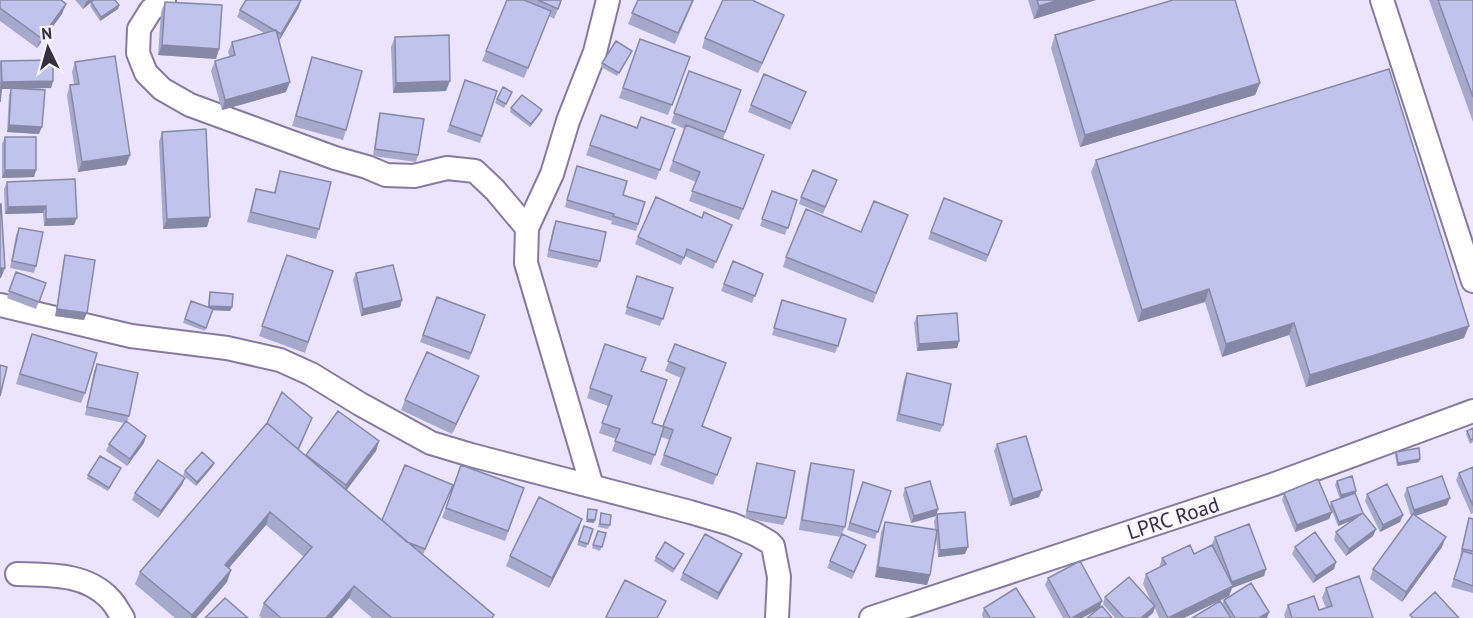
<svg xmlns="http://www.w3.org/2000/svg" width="1473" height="618" font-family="'PT Sans',sans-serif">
	<rect width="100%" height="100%" fill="#ece4fd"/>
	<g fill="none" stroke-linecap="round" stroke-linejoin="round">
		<g stroke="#877a9f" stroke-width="26">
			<path id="minor" d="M164 0 151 10 139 29 138 53 146 73 162 89 190 105 335 158 367 167 386 175 414 176 447 168 475 171 495 190 527 228
				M1382 0 1473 281
				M0 305 131 336 227 348 280 360 311 374 360 404 431 443 471 455 690 512 731 524 755 534 769 542 773 546 779 577 777 618
				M592 486 526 263 527 228 552 174 568 121 595 52 608 0
				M17 574C49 575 86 573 110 599 115 604 119 612 123 618
				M871 618 1272 485 1473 411"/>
		</g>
		<use href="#minor" stroke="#fff" stroke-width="22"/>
	</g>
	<path fill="#a5a9cc" d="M0 0 62 14 37 48 0 21Z
		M75 0H94L83 9Z
		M507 0H562L554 19 549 16 524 78 482 61Z
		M638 0H694L675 44 628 24Z
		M1028 0H1096L1034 19Z
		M1429 0H1473V122Z
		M91 2 119 5 118 9 100 21 90 6Z
		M165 2 219 49 216 59 158 55 161 12Z
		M299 7 279 41 286 92 222 110 211 71 215 61 230 57 228 52 232 42 264 33 237 17 240 10Z
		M784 15 758 73 702 48 705 38Z
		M1055 35 1260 83 1255 95 1080 147 1051 48Z
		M395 37 446 91 393 93 391 47Z
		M640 39 690 57 668 115 619 98Z
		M632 51 617 76 601 67 602 63Z
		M312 57 346 130 343 140 292 126Z
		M1 61 53 81 51 88 24 89 39 134 7 132 9 95 11 89H1L0 102V65Z
		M75 62 130 155 126 165 78 172 67 95 70 85 74 84 72 72Z
		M689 71 741 90 723 139 764 155 739 220 689 201 696 182 669 171 685 129 671 123Z
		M465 80 497 91 480 143 447 132Z
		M512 92 504 108 495 103 497 99Z
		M806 92 790 130 748 112 751 105Z
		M511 108 542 110 540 114 530 127 510 112Z
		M380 113 418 155 416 162 373 156 378 120Z
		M601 115 637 127 675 129 656 180 586 155Z
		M162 132 207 227 163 229 159 142Z
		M5 137 36 170 34 177 2 178V144Z
		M1096 160 1464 338 1306 387 1289 335 1222 357 1205 302 1138 322 1091 172Z
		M577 166 623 195 645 202 636 231 611 224 612 221 565 207Z
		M280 171 319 229 316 239 247 222 253 199 256 189 274 193Z
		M837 180 823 214 799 204 801 197Z
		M7 182 74 225 44 226 43 213 5 214 4 189Z
		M772 191 797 200 785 235 760 226Z
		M944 198 1002 221 986 262 928 239Z
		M702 218 732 225 713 269 685 256 681 265 635 244 638 237Z
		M556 221 600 261 597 268 547 257 553 228Z
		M904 225 873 303 783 267 786 257 861 232Z
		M19 228 36 266 34 273 10 268 16 235Z
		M65 255 84 320 55 316 63 262Z
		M287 255 333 271 305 353 259 336Z
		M733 261 763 274 752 303 721 291Z
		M16 272 46 283 36 309 7 298Z
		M356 273 402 300 400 307 361 316 353 280Z
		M637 276 673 288 660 326 625 314Z
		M210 292 232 307 230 311 212 310 205 331 183 323 191 301 208 307 209 296Z
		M437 297 485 315 469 360 420 342Z
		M780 308 838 346 835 353 772 335Z
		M917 316 959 341 957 348 917 351 914 323Z
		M32 334 85 393 81 403 16 384Z
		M605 344 641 371 652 423 662 427 681 378 665 371 675 344 726 363 702 426 731 438 713 485 660 465 670 440 661 437 651 465 612 451 616 439 599 433 608 406 587 398Z
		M97 364 129 416 127 422 144 443 127 466 106 451 109 444 124 423 85 415 94 371Z
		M907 373 943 425 940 432 896 421 904 380Z
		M475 386 452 434 401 410 405 400Z
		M312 418 299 450 305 456 379 441 376 451 346 490 382 520 453 485 423 555 493 618H372L349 598 332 618H262L259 616 264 603 304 557 266 525 229 568 231 570 227 582 196 618H175L135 584 140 572Z
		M1473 428V442L1470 444 1466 434 1467 431Z
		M997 444 1039 497 1010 506 994 451Z
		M1396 452 1419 462 1397 466 1395 455Z
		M214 463 213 466 196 486 183 475 185 471Z
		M757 463 786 518 783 525 745 518 755 470Z
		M811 463 845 527 842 534 864 552 852 579 827 568 841 537 799 530 808 473Z
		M461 465 524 488 505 541 442 518Z
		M1473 467V513L1471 514 1456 480 1459 473Z
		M121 468 108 491 87 479 88 475Z
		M185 478 182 485 158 518 132 500 135 493Z
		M1337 481 1356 491 1355 494 1363 513 1376 529 1373 536 1346 556 1334 540 1336 532 1355 519 1338 526 1330 506 1331 502 1340 499 1335 485Z
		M863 482 891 491 875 539 847 530Z
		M905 488 938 509 936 516 911 523 903 495Z
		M1407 488 1447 505 1416 516 1442 547 1402 602 1370 579 1373 569 1411 516 1404 495Z
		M1284 493 1332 512 1329 519 1295 532 1282 500Z
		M1367 494 1403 515 1400 522 1380 532 1365 501Z
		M601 513 610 525 608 529 598 527Z
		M937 514 965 554 938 557 936 538 930 575 927 585 875 577 881 532 885 522 935 530 934 521Z
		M1469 518 1473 519V593L1451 587 1461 556H1460L1467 525Z
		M584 526 593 529 586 548 577 545Z
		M579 529 549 588 506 566 510 556Z
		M598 531 606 533 600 551 592 548Z
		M1215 537 1266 569 1264 576 1232 588 1229 596 1184 618H1159L1155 608 1153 613 1147 618H1115L1103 604 1105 597 1151 601 1143 584 1146 574 1159 568 1162 558 1194 554 1214 548 1212 544Z
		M1295 547 1336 562 1334 569 1313 583 1292 554Z
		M684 554 673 573 654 561 656 557Z
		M742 554 739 561 717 600 680 580 683 573Z
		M1048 578 1102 601 1100 607 1096 610 1082 618H1063L1045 585Z
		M1326 588 1373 618H1285L1284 615 1288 605 1319 610 1326 608 1322 598Z
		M1224 600 1269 612 1267 618H1192L1222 605Z
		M984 608 1035 618H983L982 615Z"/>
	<path fill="#8689a6" d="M88 0H94L83 9 86 2Z
		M301 0 299 7 279 41 281 34Z
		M1059 0H1096L1034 19 1039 6Z
		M66 4 62 14 37 48 41 38Z
		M119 5 118 9 100 21 101 17Z
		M784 15 780 25 758 73 762 63Z
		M162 45 219 49 216 59 158 55Z
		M53 81 51 88 0 89 2 82Z
		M450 81 446 91 393 93 396 83Z
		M290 82 286 92 222 110 225 100Z
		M1260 83 1255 95 1080 147 1085 135Z
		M542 110 540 114 530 127 531 124Z
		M9 125 42 127 39 134 7 132Z
		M130 155 126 165 78 172 82 162Z
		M5 170H36L34 177 2 178Z
		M46 206 43 213 5 214 8 207Z
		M210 217 207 227 163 229 167 219Z
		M77 218 74 225 44 226 46 219Z
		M0 268H5L1 278H0Z
		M1209 289 1205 302 1138 322 1142 310Z
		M402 300 400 307 361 316 363 309Z
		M209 306 232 307 230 311 208 310Z
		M57 309 87 313 84 320 55 316Z
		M1294 323 1289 335 1222 357 1226 344Z
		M1469 326 1464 338 1306 387 1310 375Z
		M959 341 957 348 917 351 919 344Z
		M479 376 475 386 452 434 456 424Z
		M146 436 144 443 127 466 130 459Z
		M379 441 376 451 343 495 346 485Z
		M1420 459 1419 462 1397 466 1398 463Z
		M214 463 213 466 196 486 197 482Z
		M185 478 182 485 158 518 161 511Z
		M1042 490 1039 497 1010 506 1013 499Z
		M1356 491 1355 494 1340 499 1341 495Z
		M1450 498 1447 505 1412 517 1414 510Z
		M938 509 936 516 911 523 914 516Z
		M270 512 266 525 221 577 225 565Z
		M1332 512 1329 519 1295 532 1297 525Z
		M1363 513 1361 517 1338 526 1339 522Z
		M1403 515 1400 522 1380 532 1383 525Z
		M582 519 579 529 549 588 552 578Z
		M587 519 595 520 594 523 586 522Z
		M1376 529 1373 536 1346 556 1349 549Z
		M1446 537 1442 547 1402 602 1406 592Z
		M968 547 965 554 938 557 940 550Z
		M742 554 739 561 717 600 719 593Z
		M1336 562 1334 569 1313 583 1316 576Z
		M878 567 930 575 927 585 875 577Z
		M1266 569 1264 576 1232 588 1229 596 1184 618H1168L1230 588 1232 582Z
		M231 570 227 582 196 618H191L192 615Z
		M354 586 349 598 332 618H326Z
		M1102 601 1099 609 1082 618H1072Z
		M1155 606 1153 613 1147 618H1141Z
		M1269 612 1267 618H1259Z"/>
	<path fill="#c0c4ed" stroke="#8689a6" stroke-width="1.5" d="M0 0H61L66 4 41 38 0 8Z
		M94 0H115L119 5 101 17 91 2Z
		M246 0H301L281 34 276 31V30H274L240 10Z
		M507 0H524L551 11 528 68 486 51Z
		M538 0H561L558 9Z
		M638 0H693L678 33 632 13Z
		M723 0H752L784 15 762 63 705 38Z
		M1037 0H1059L1039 6Z
		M1173 0H1235L1260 83 1085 135 1055 35Z
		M1438 0H1473V97Z
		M165 2 222 5 219 49 162 45Z
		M276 30 290 82 225 100 215 61 235 55 232 42Z
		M449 35 450 81 396 83 395 37Z
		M640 39 690 57 672 105 623 88Z
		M616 41 632 51 619 73 602 63Z
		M115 56 130 155 82 162 70 85 79 84 75 62Z
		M312 57 362 71 346 130 296 116Z
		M53 60V81L2 82 1 61Z
		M1389 69 1469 326 1310 375 1294 323 1226 344 1209 289 1142 310 1096 160Z
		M689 71 741 90 725 132 674 113Z
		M764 74 806 92 792 123 751 105Z
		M465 80 497 91 482 136 450 125Z
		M0 83H2L0 102Z
		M503 87 512 92 506 104 497 99Z
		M11 88 45 90 42 127 9 125Z
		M522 95 542 110 531 124 511 108Z
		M380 113 424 119 418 155 375 149Z
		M601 115 637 128 641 117 675 129 660 170 590 145Z
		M686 125 764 155 743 209 692 191 700 172 673 161Z
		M206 129 210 217 167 219 162 132Z
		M5 137H36V170H5Z
		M577 166 627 181 623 195 645 202 638 224 613 216 614 214 567 200Z
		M813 170 837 180 825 207 801 197Z
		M280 171 331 182 319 229 251 212 256 189 275 193Z
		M75 179 77 218 46 219V206L8 207 7 182Z
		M772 191 797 200 788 228 762 219Z
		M656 197 702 218 704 212 732 225 716 262 687 249 684 258 638 237Z
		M944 198 1002 221 988 255 931 232Z
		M874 201 908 215 876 293 786 257 806 209 861 232Z
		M0 204H1L5 268H0Z
		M556 221 606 232 600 261 549 250Z
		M19 228 43 232 36 266 12 261Z
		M65 255 95 260 87 313 57 309Z
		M287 255 333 271 308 342 262 326Z
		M733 261 763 274 755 296 724 284Z
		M393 265 402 300 363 309 356 273Z
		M16 272 46 283 39 302 9 291Z
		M637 276 673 288 663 319 627 307Z
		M210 292 233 294 232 307 209 306Z
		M437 297 485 315 471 353 423 335Z
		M782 300 846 319 838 346 774 328Z
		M191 301 213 309 206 328 185 319Z
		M957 313 959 341 919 344 917 316Z
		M32 334 97 353 85 393 20 374Z
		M605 344 646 358 641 371 667 380 652 423 664 427 655 455 615 441 620 429 602 423 612 396 590 388Z
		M675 344 726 363 702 426 731 438 717 475 664 455 673 430 663 426 685 368 668 361Z
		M427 352 479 376 456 424 405 400Z
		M97 364 138 373 129 416 87 407Z
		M0 365 7 367 0 396Z
		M907 373 951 384 943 425 899 414Z
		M282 392 312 418 298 449 267 423Z
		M338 411 379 441 346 485 306 455Z
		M126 421 146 436 130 459 109 444Z
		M267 423 494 615 492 618H392L354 586 326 618H281L264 603 312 547 270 512 225 565 231 570 192 615 140 572Z
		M1473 428V439L1471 440 1467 431Z
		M1026 436 1042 490 1013 499 997 444Z
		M1419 448 1420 459 1398 463 1396 452Z
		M202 452 214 463 197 482 185 471Z
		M100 456 121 468 109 488 88 475Z
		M158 460 185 478 161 511 135 493Z
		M757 463 795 471 786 518 747 511Z
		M811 463 854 470 845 527 802 520Z
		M405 465 453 485 425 549 407 542 382 520Z
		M461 465 524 488 508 531 446 508Z
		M1473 467V506L1459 473Z
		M1352 476 1356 491 1341 495 1337 481Z
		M1442 476 1450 498 1414 510 1407 488Z
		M1318 479 1332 512 1297 525 1284 493Z
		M930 481 938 509 914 516 905 488Z
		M863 482 891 491 878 532 850 523Z
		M1387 484 1403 515 1383 525 1367 494Z
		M1355 493 1363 513 1339 522 1331 502Z
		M539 497 582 519 552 578 510 556Z
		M588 509 597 510 595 520 587 519Z
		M965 512 968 547 940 550 937 514Z
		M601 513 611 515 610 525 600 524Z
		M1363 513 1376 529 1349 549 1336 532Z
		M1413 514 1446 537 1406 592 1373 569Z
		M1469 518 1473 519V551L1462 549Z
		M885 522 937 530 930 575 878 567Z
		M1249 524 1266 569 1232 582 1215 537Z
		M584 526 593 529 588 544 579 541Z
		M598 531 606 533 602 547 593 545Z
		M1315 532 1336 562 1316 576 1295 547Z
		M705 534 742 554 719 593 683 573Z
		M842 534 866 545 854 572 830 561Z
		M665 542 684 554 674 569 656 557Z
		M1190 545 1194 554 1212 545 1233 586 1168 618 1146 574 1166 564 1162 558Z
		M1463 551 1473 554V586L1454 579Z
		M1080 561 1102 601 1072 618H1070L1048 578Z
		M1359 576 1373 618H1292L1288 605 1314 596 1319 610 1332 606 1326 588Z
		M1129 577 1155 606 1141 618H1124L1105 597Z
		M625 580 666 601 657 618H608L606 617Z
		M1251 583 1269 612 1259 618H1235L1224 600Z
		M1016 588 1035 618H990L984 608Z
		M1435 592 1459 618H1413L1410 615Z
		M225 598 248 618H205Z
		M1220 601 1231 618H1192Z
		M1102 606 1112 618H1087Z"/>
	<g text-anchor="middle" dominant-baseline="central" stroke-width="4.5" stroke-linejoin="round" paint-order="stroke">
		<g font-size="21" fill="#353040" stroke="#f7f4fd">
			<text transform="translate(1173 518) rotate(-18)">LPRC Road</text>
		</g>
	</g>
	<g transform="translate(48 48) rotate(355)" stroke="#f7f4fd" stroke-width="4.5" paint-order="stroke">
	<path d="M0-4.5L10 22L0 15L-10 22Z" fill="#353040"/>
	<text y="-9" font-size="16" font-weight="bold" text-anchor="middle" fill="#353040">N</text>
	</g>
</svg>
